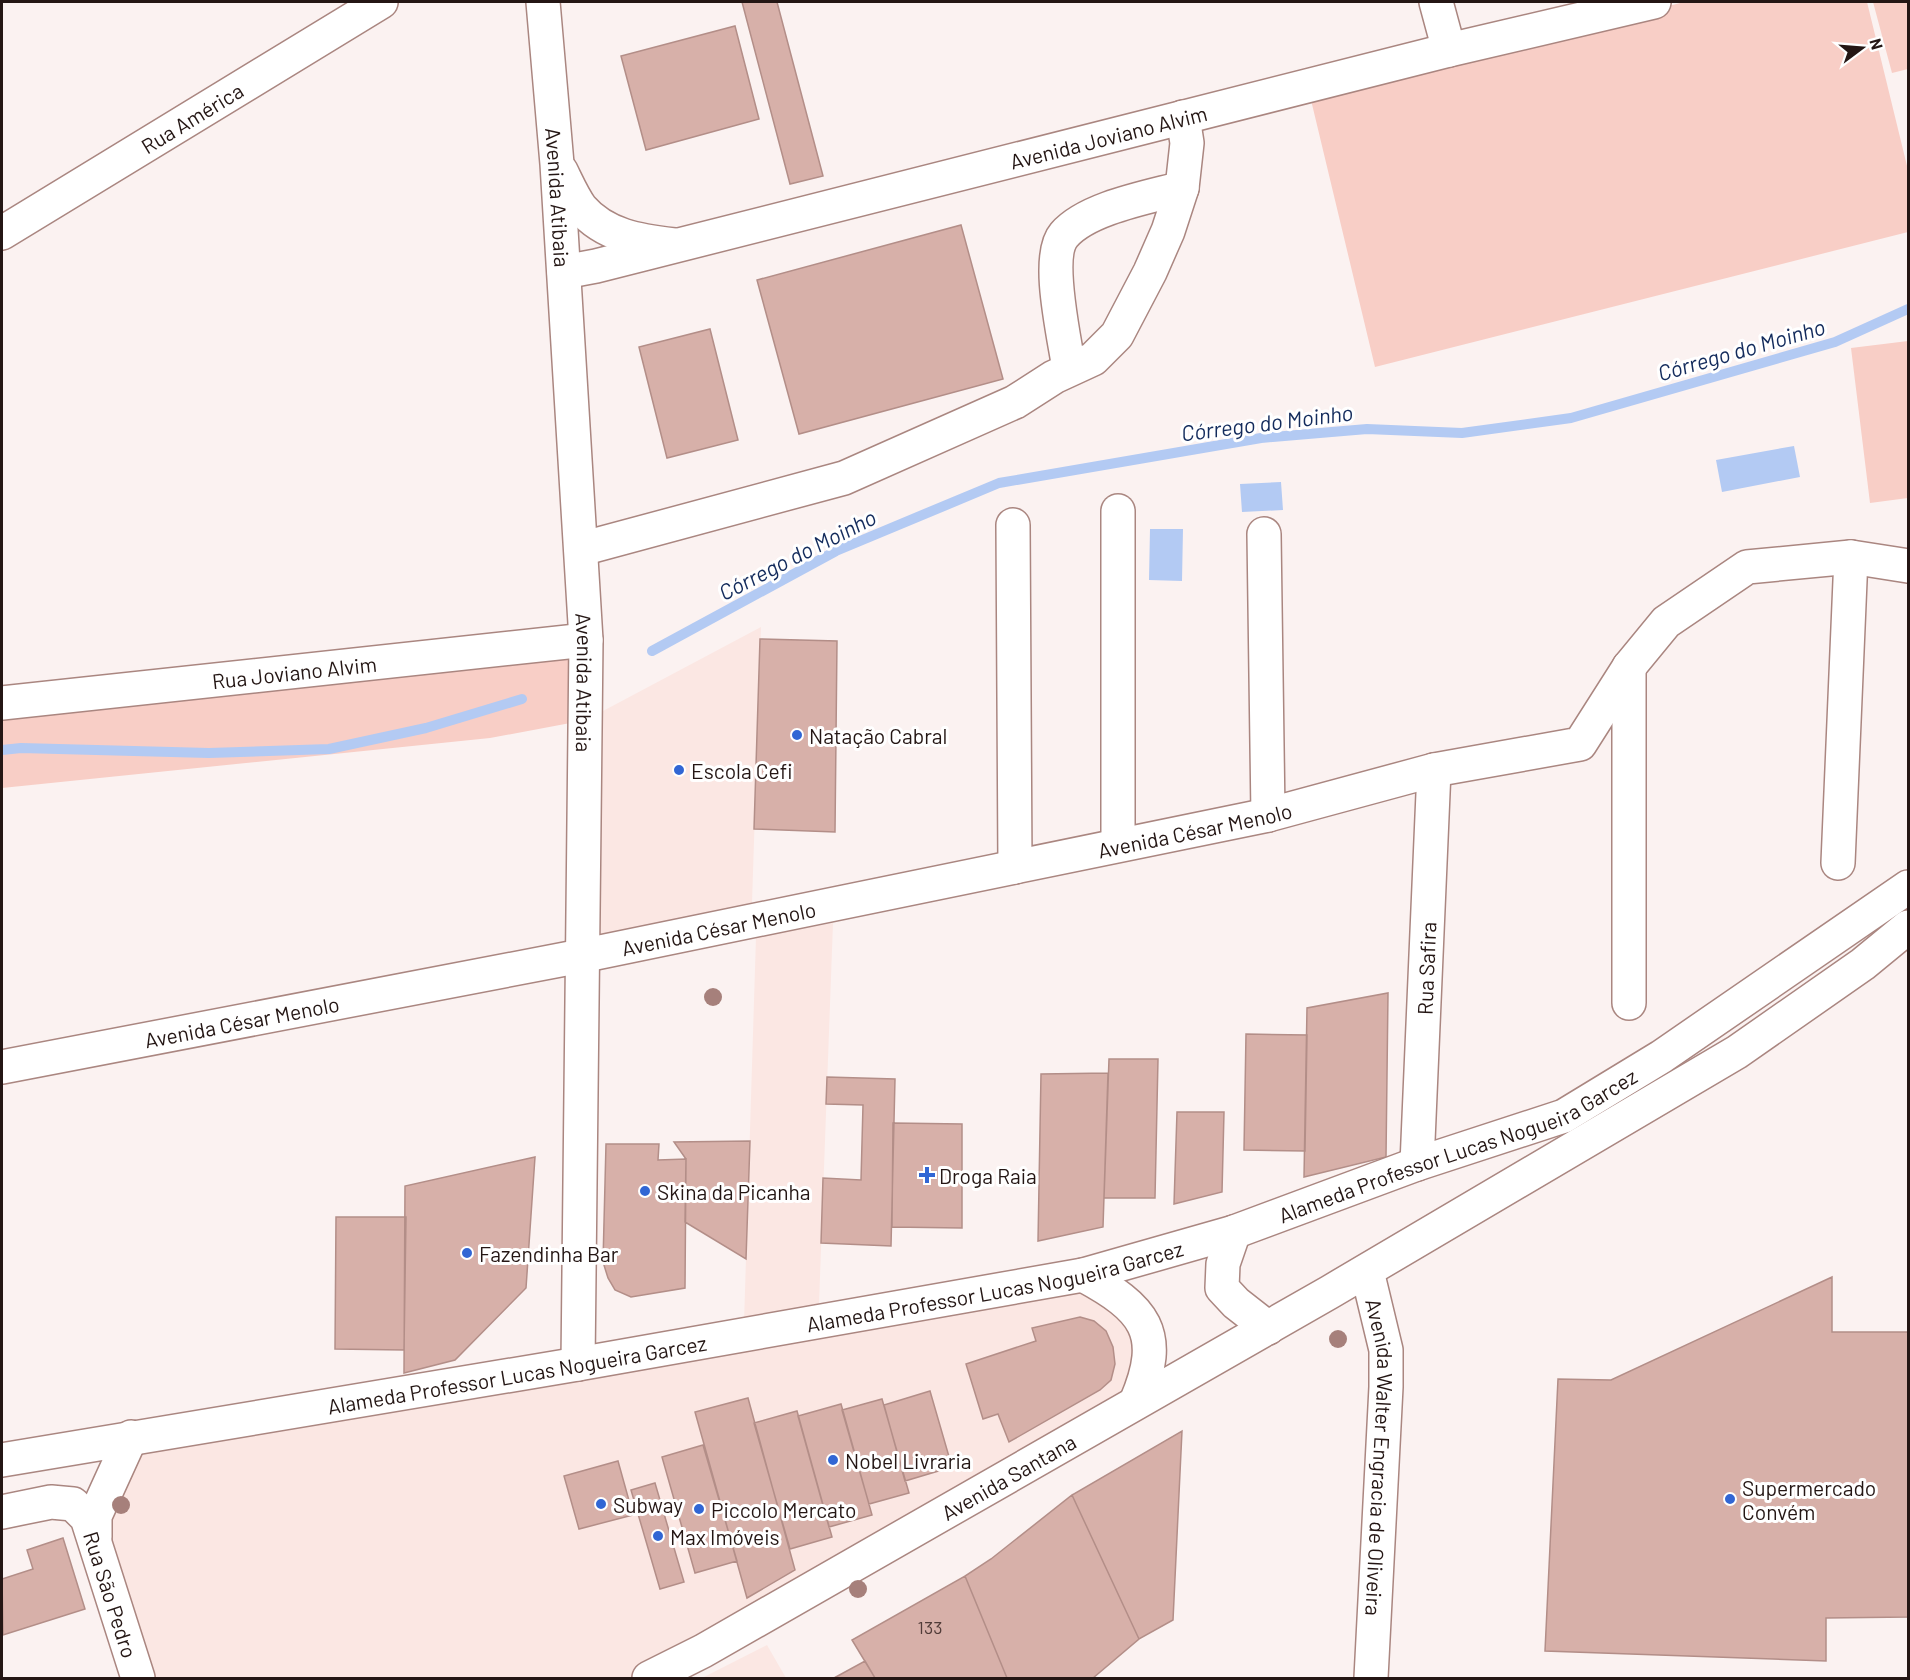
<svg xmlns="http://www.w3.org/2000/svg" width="1910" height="1680" font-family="Barlow,sans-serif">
	<rect width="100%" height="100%" fill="#fbf2f1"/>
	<path fill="#fbe7e3" d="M761 627 752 903 596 937 603 711Z
		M833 923 819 1304 744 1323 756 937Z
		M1080 1285 1140 1334 1127 1398 645 1678H138L102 1497 131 1437Z
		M767 1645 786 1678H702Z"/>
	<path fill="#f8cec6" d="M1684 2H1867L1908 170V232L1375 367 1311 100Z
		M1873 2H1908V69L1892 73Z
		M1908 341V498L1870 503 1851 348Z
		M582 643 581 721 490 738 2 788V704Z"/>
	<path fill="#b3caf3" d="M1794 446 1800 477 1722 492 1716 460Z
		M1281 482 1283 510 1242 512 1240 484Z
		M1150 529H1183L1182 581 1149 580Z"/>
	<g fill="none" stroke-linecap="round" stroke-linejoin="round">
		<path stroke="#b3caf3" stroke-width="10" d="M652 651 836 551 999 483 1261 438 1367 429 1462 433 1571 418 1835 342 1908 309
			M2 750 21 748 209 753 329 749 426 728 522 699"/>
	</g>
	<path fill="#d7b0a9" stroke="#b38e88" stroke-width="1.5" d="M742 2H777L823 176 790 184Z
		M735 26 759 119 646 150 621 56Z
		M961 225 1003 379 799 434 757 280Z
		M710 329 738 440 667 458 639 347Z
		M760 639 837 641 835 832 754 829Z
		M1388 993 1386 1157 1304 1177 1307 1008Z
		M1246 1034 1307 1035 1305 1151 1244 1150Z
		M1109 1059H1158L1155 1198H1104Z
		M1108 1073 1103 1227 1038 1241 1041 1074Z
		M827 1077 895 1079 891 1246 821 1243 823 1178 861 1180 863 1105 826 1104Z
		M1177 1112H1224L1222 1192 1174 1204Z
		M893 1123 962 1124V1228L892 1227Z
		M750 1141 746 1259 685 1222 686 1159 674 1142Z
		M606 1144H659L658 1160 686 1159 685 1288 631 1297 615 1290 608 1278 603 1262Z
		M535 1157 526 1288 455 1360 404 1373 405 1186Z
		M336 1217H406L404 1350 335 1349Z
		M1832 1277V1332H1908V1617L1826 1618V1661L1545 1651 1558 1379 1611 1380Z
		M1080 1317 1094 1321 1106 1331 1113 1347 1115 1364 1111 1380 1100 1390 1009 1442 998 1414 983 1419 966 1364 1036 1341 1032 1328Z
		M930 1391 952 1467 905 1481 884 1405Z
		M748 1398 795 1570 747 1598 695 1412Z
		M882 1399 909 1493 869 1504 842 1410Z
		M841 1404 872 1515 829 1527 798 1416Z
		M797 1411 832 1537 790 1549 754 1423Z
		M1182 1431 1173 1620 1139 1639 1072 1495Z
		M703 1445 737 1561 695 1573 662 1457Z
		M618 1461 633 1515 579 1529 564 1476Z
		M655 1483 684 1582 660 1589 631 1490Z
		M1072 1495 1139 1639 1093 1678H1007L965 1576 991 1559Z
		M63 1538 85 1609 3 1635 2 1579 33 1569 27 1550Z
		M965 1576 1007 1678H875L852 1640Z
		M865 1661 875 1678H834Z"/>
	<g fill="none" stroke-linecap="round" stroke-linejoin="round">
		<g stroke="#aa8680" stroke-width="36">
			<g id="minor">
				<path d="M1436 2 1449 50"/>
				<path id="s1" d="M2 233 381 2"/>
				<path id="s2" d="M564 272 596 266 1449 50 1654 2"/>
				<path d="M1069 369C1065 340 1045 257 1064 235 1087 208 1149 197 1182 188"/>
				<path d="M1118 511V844"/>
				<path d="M1013 525 1015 867"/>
				<path d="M1264 534 1268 815"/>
				<path d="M581 549 844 478 1015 402 1054 377 1093 359 1117 335 1150 272 1168 231 1182 188 1187 143 1183 117"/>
				<path d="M1629 667V1003"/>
				<path id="s3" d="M2 703 586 640"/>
				<path d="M1838 863 1851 557"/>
				<path id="s4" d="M2 1067 581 956 1268 815 1434 770 1580 744 1629 667 1666 622 1747 567 1851 557 1908 566"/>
				<path id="s5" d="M1417 1164 1434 770"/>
				<path id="s6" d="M1367 1271 1386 1350V1387L1371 1678"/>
			</g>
		</g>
		<g stroke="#aa8680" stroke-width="36">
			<g id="major">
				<path id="s7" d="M543 2 557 164 586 640 578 1364"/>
				<path d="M561 171C567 183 573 197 581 208 605 236 640 241 674 245"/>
				<path d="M1234 1232 1223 1264 1222 1288 1236 1303 1268 1328"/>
				<path d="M1083 1275C1144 1308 1166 1332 1136 1402"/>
				<path id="s8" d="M2 1460 578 1364 1083 1275 1234 1232 1417 1164 1564 1116 1661 1057 1908 887"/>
				<path id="s9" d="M2 1512 51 1502 73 1504 87 1518 138 1678"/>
				<path d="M95 1537V1516L131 1437"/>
				<path id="s10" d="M649 1678 703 1651 1330 1292 1737 1052 1863 964 1908 927"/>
			</g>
		</g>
		<use href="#minor" stroke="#fff" stroke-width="33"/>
		<use href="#major" stroke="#fff" stroke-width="33"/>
	</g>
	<g fill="#a6807b">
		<circle cx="713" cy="997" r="9"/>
		<circle cx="1338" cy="1339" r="9"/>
		<circle cx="121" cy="1505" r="9"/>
		<circle cx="858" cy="1589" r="9"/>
	</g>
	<g fill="#3166d4" stroke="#fff" stroke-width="2">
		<circle cx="797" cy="735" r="6"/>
		<circle cx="679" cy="770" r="6"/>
		<path d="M924 1166h6v6h6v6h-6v6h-6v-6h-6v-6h6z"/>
		<circle cx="645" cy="1191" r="6"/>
		<circle cx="467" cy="1253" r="6"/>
		<circle cx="833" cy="1460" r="6"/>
		<circle cx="1730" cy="1499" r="6"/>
		<circle cx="601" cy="1504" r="6"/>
		<circle cx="699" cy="1509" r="6"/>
		<circle cx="658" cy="1536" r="6"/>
	</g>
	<g text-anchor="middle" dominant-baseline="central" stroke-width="6" stroke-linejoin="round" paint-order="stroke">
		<g font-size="18" fill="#513c39">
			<text x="930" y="1627">133</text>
		</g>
		<g font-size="21" fill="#241614" stroke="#fff">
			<text stroke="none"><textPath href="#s1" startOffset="222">Rua América</textPath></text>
			<text stroke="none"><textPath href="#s2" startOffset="561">Avenida Joviano Alvim</textPath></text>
			<text stroke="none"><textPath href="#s7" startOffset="196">Avenida Atibaia</textPath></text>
			<text stroke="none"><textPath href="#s3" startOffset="294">Rua Joviano Alvim</textPath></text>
			<text stroke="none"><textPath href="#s7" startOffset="682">Avenida Atibaia</textPath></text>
			<text stroke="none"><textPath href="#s4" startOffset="1216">Avenida César Menolo</textPath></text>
			<text stroke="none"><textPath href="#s4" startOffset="730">Avenida César Menolo</textPath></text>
			<text stroke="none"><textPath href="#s5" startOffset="196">Rua Safira</textPath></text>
			<text stroke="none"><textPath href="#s4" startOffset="244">Avenida César Menolo</textPath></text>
			<text stroke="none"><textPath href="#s8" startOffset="1494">Alameda Professor Lucas Nogueira Garcez</textPath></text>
			<text stroke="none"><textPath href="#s8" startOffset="1008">Alameda Professor Lucas Nogueira Garcez</textPath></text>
			<text stroke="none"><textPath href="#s8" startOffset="522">Alameda Professor Lucas Nogueira Garcez</textPath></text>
			<text stroke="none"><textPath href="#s6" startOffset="188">Avenida Walter Engracia de Oliveira</textPath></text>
			<text stroke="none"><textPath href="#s10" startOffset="412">Avenida Santana</textPath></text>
			<text stroke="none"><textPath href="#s9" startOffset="172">Rua São Pedro</textPath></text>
		</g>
		<g font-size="21" fill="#241614" stroke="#fff" text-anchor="start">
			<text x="809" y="735">Natação Cabral</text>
			<text x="691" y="770">Escola Cefi</text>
			<text x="939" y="1175">Droga Raia</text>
			<text x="657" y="1191">Skina da Picanha</text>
			<text x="479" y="1253">Fazendinha Bar</text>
			<text x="845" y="1460">Nobel Livraria</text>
			<text x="1742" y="1487">Supermercado<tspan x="1742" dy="24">Convém</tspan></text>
			<text x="613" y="1504">Subway</text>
			<text x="711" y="1509">Piccolo Mercato</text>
			<text x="670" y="1536">Max Imóveis</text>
		</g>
		<g font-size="22" font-style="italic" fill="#132b5c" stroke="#fff">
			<text transform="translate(1741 349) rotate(-16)">Córrego do Moinho</text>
			<text transform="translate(1267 422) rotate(-7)">Córrego do Moinho</text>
			<text transform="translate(797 554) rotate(-27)">Córrego do Moinho</text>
		</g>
	</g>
	<rect width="1910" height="1680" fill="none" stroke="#241614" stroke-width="6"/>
	<g transform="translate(1862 48) rotate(74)" stroke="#ffffff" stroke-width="4.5" paint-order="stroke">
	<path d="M0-4.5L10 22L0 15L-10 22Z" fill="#241614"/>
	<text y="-9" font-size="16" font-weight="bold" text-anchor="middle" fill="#241614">N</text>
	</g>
</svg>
